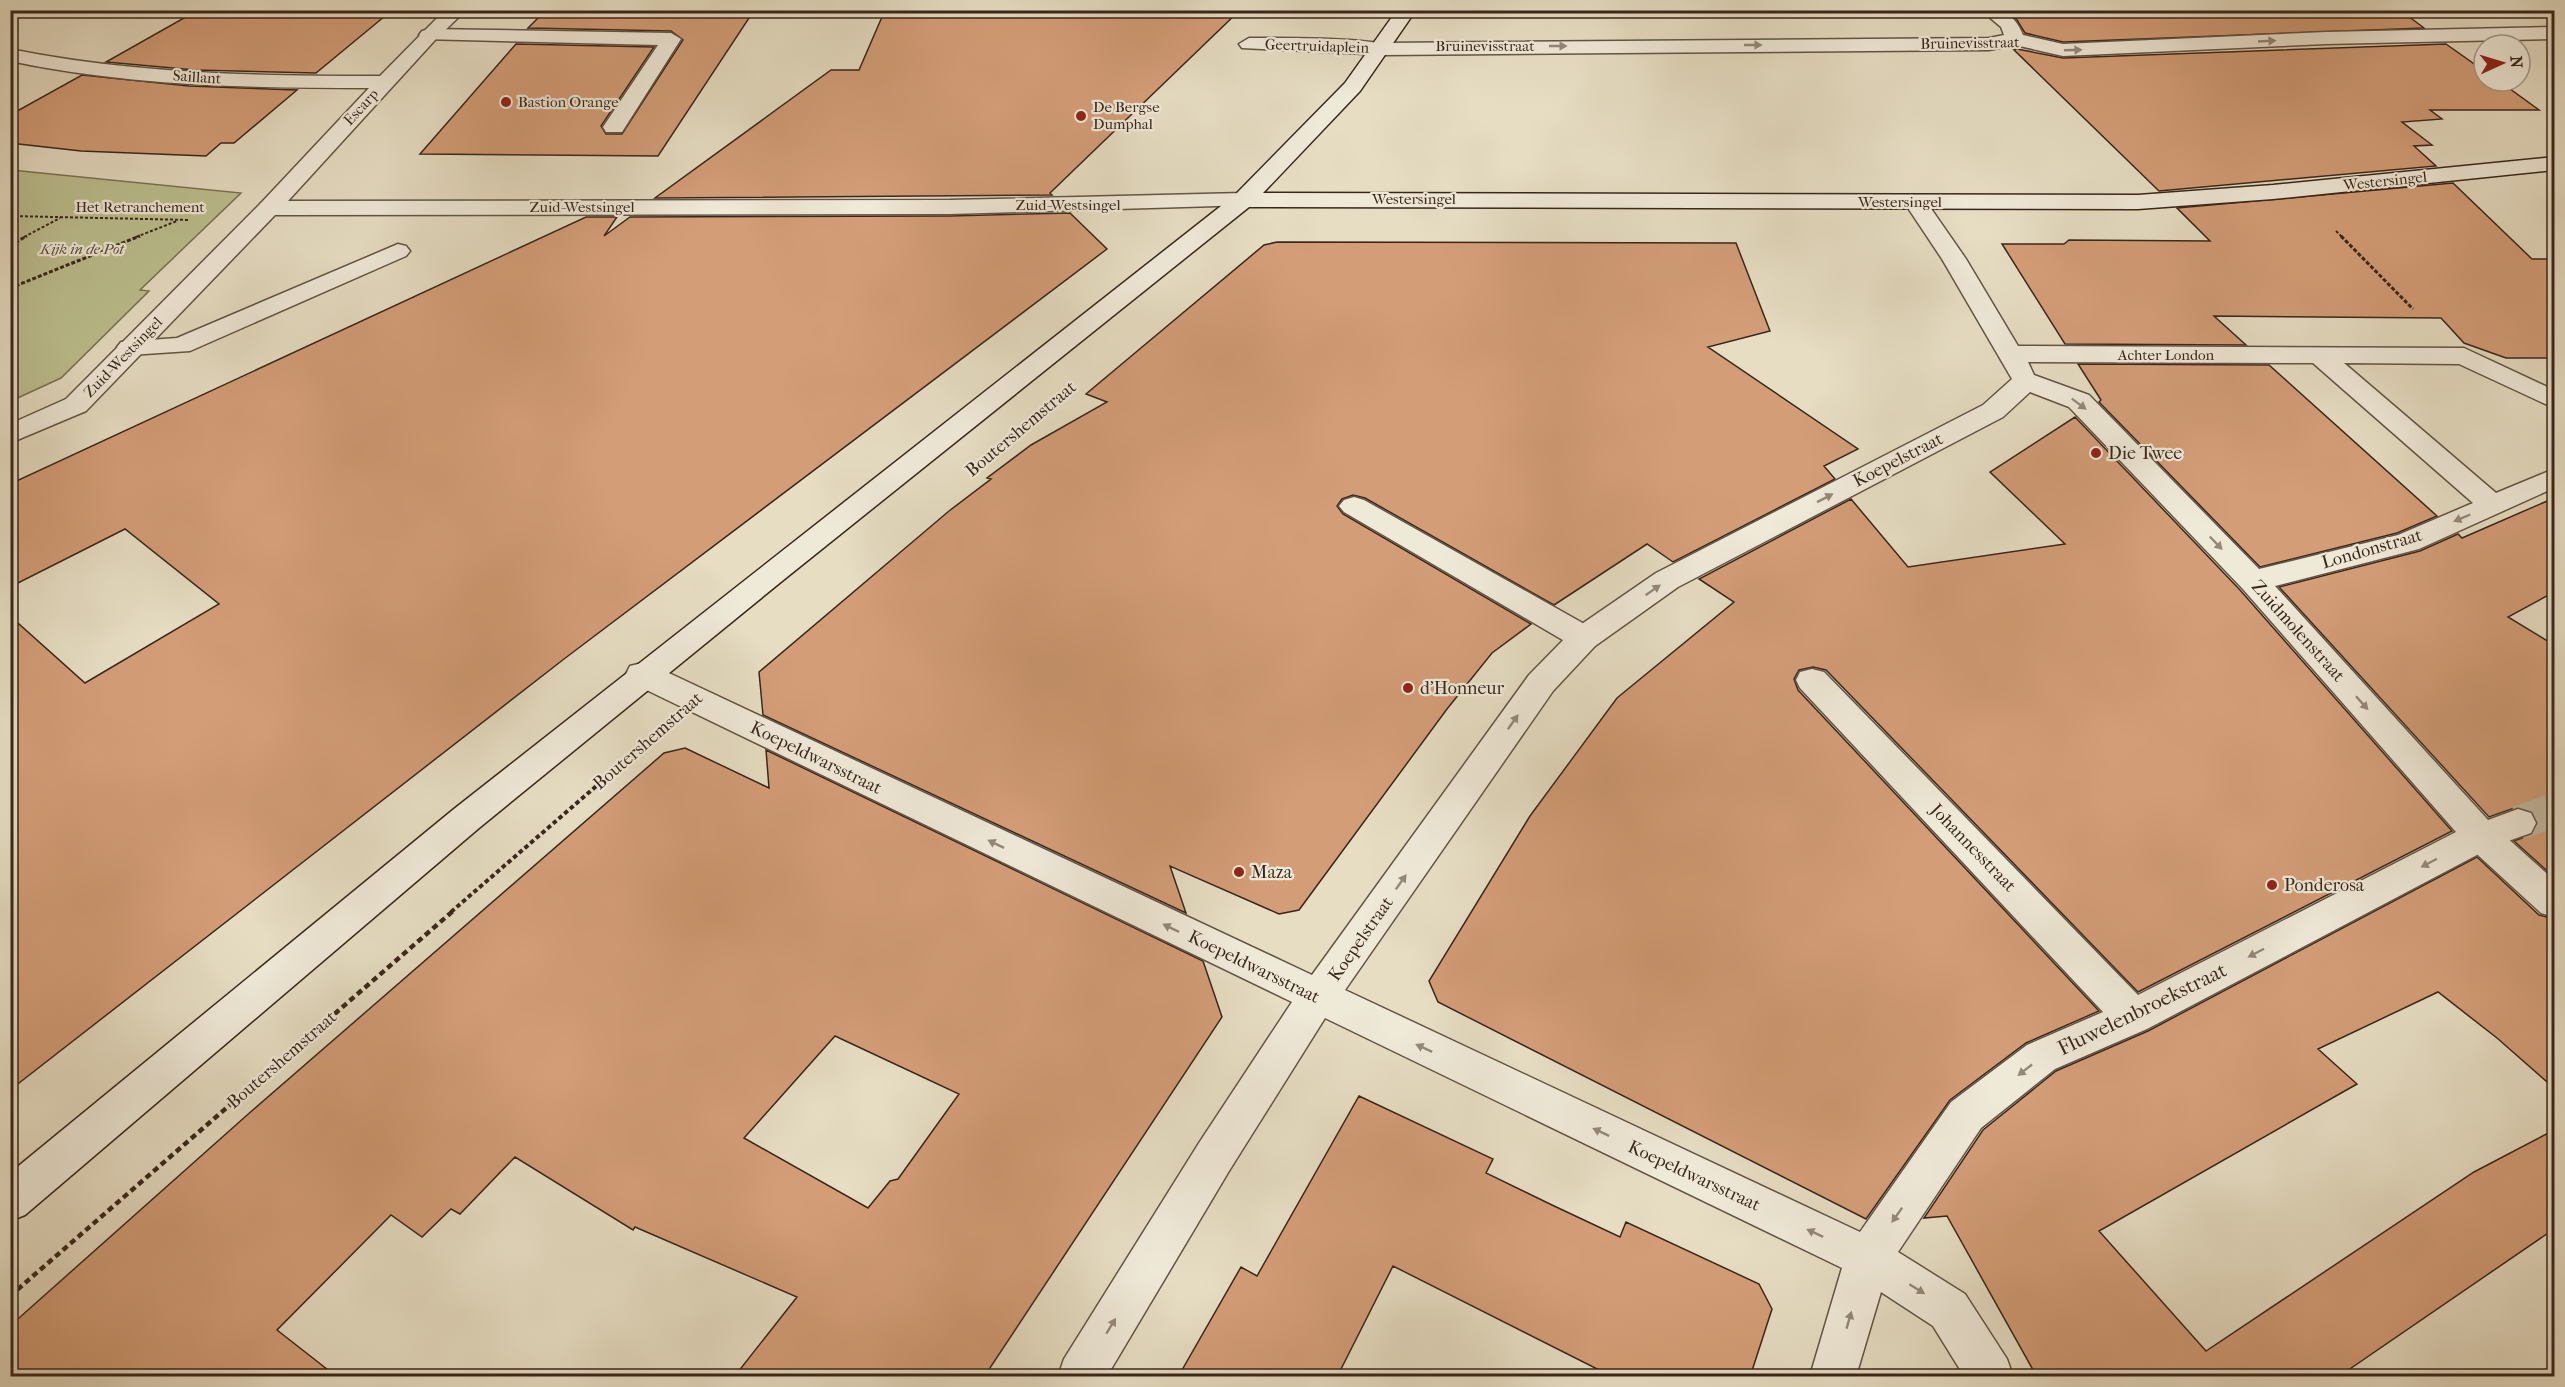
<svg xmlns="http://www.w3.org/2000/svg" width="2565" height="1387" font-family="'IM FELL French Canon',serif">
	<rect width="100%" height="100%" fill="#e6ddc3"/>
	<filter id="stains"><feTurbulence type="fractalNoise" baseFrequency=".00333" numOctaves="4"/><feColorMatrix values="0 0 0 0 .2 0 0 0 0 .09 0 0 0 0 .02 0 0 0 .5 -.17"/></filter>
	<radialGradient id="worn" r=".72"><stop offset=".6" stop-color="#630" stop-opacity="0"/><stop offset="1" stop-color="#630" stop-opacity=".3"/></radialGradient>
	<path fill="#bcbf8f" stroke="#7a7255" stroke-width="1.5" d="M10 170H11L241 193 140 290 149 291 61 378 11 401Z"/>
	<path fill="#d39d77" stroke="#39261b" stroke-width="1.5" fill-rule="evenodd" d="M198 10H200L385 16 316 73 195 70 106 62Z
		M885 10H1240L1050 193 1052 195 655 198 831 70H859Z
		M2004 10H2400L2424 28 2063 42 2025 33 2017 20Z
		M545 11 692 10 753 12 658 156 420 154 516 44 654 47 601 126 606 134H622L683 40 671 31 528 28Z
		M2446 44 2484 71V81H2499L2539 110H2430L2442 119 2402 122 2432 145 2414 146 2436 166 2159 191 2012 48 2063 58Z
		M82 75 189 86 297 90 234 143H221L206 156 81 151 10 143V115Z
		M2453 183 2532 259H2554V358H2506L2464 343 2441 318 2214 316 2246 345 2065 344 2002 244H2064L2069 240 2210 241 2177 208Z
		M1070 213 1107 249 564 659 10 1090V616L85 683 219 604 125 529 10 587V484L586 217H617L604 236 630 217 950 216Z
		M1277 242 1736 243 1770 331 1708 347 1858 449 1824 466 1835 479 1673 562 1647 544 1554 605 1365 498 1353 495 1342 499 1337 506 1343 514 1531 624 1492 653 1447 709 1299 910 1279 914 1170 866 1186 913 763 715 759 672 949 511 991 479 987 478 1031 445 1107 402 1086 394 1264 245Z
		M2078 364 2269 365 2437 516 2397 533 2260 567 2099 402 2101 400Z
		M2075 417 2240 590 2452 831 2138 992 1826 670 1813 667 1799 670 1794 679 1798 690 2099 1011 2026 1043 1950 1100 1866 1219 1438 1002 1429 981 1530 816 1617 698 1734 602 1699 579 1851 499 1908 567 2065 544 1990 472Z
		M2554 498V592L2508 617 2554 645V877L2514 841 2533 834 2538 824 2533 812 2517 807 2489 817 2279 587 2420 551 2458 534 2462 538Z
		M685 748 769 788 766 750 1203 961 1222 1017 984 1377H734L797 1297 635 1227 633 1230 515 1157 460 1214 451 1209 422 1237 391 1215 277 1330 337 1377H10V1326L246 1116 664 753ZM835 1036 959 1094 898 1179 890 1181 868 1208 744 1138Z
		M2477 857 2539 915 2554 919V1088L2497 1038 2438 992 2318 1049 2357 1084 2099 1231 2206 1351 2474 1172 2554 1130V1229L2338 1377H2037L1947 1216 1924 1218 1983 1130 2056 1071 2148 1031Z
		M1359 1096 1493 1159 1486 1173 1552 1205 1620 1237 1626 1222 1759 1284 1772 1309 1750 1377H1613L1393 1266 1337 1377H1178L1241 1267 1257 1276Z"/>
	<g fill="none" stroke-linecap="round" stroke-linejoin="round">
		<path stroke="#c3b8a1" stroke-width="34" stroke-dasharray="34 16" stroke-linecap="butt" d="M2518 823 2554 810"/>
		<g stroke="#645445" stroke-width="3">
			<path id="service" d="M429 29 671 33 681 39 622 132H606L603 127 658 45 422 39 419 35 422 31Z
				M1249 38C1271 38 1386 36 1395 49L1385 55 1242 48 1239 44Z
				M398 244 406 246 410 251 406 256 190 351 130 355 121 352 117 347 121 342 177 338Z
				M1354 497 1364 500 1595 630 1600 638 1595 646 1584 649 1573 646 1344 512 1339 506 1344 500Z"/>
		</g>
		<g stroke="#645445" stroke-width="3">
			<path id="pedestrian" d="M2481 822 2494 826 2554 880V917L2541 913 2468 846 2463 836 2468 826Z"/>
		</g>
		<g stroke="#645445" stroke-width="3">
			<path id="minor" d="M445 10H466L436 39 277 213H261L258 208 261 203 369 88C248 88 129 86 10 61V49C133 74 256 76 380 76Z
				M1981 10C2003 10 2014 13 2023 35L2063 44 2326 32 2554 27V39L2326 44 2063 56 2015 45 1989 50 1385 55 1375 49 1385 43 1989 38 2004 35 2001 27Z
				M1915 195 1923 197 1966 259 2018 346 2464 348 2554 390V408L2459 364 2344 363 2496 493 2554 469V488L2419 549 2275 586 2488 820 2518 809 2531 813 2536 823 2531 833 2494 846 2147 1029 2055 1069 1981 1128 1898 1252 1965 1294 2007 1359 2013 1376H1964L1933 1326 1881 1292 1856 1376H1810L1842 1268 1325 1018 1229 1171 1107 1376H1058L1064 1359 1199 1143 1292 1002 630 682 626 674 630 666 642 663 654 666 1312 975 1529 675 1573 630 1656 573 1983 405 2012 379 1942 259 1904 202 1907 197ZM2028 362 2313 363 2473 503 2398 535 2259 569 2089 395 2034 375ZM2030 392 2069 407 2242 588 2456 832 2138 995 1824 672 1812 669 1800 672 1796 680 1800 688 2103 1012 2027 1045 1951 1102 1860 1232 1345 990 1553 691 1595 646 1678 587 2003 417Z"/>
		</g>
		<g stroke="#645445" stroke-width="3">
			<path id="tertiary" d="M1243 193 1251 195 1254 200 1251 205 950 214 275 215 86 411 10 443V424L66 399 261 203 269 201 950 200Z"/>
		</g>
		<g stroke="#39261b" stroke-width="3">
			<path id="secondary" d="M1397 10H1416L1360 91 1263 193 2138 195 2273 185 2554 157V170L2273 199 2138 209 1249 207 787 577 479 828 25 1215 10 1221V1173L454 809 1235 195 1345 83Z"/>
		</g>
		<path stroke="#39261b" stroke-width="2" stroke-dasharray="3 2" stroke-linecap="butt" d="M10 216 190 220
			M2336 231 2342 237
			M24 237 60 218
			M136 237 177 221"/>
		<path stroke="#39261b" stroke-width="3" stroke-dasharray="4 2" stroke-linecap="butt" d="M2341 236 2413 309
			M10 245 27 236
			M10 288 140 236"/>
		<path stroke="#39261b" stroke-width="4" stroke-dasharray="4.5 3" stroke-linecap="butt" d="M451 912 601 782"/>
		<path stroke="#39261b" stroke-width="4.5" stroke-dasharray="6 4" stroke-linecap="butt" d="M10 1296 453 911"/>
		<use href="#service" fill="#efe9d8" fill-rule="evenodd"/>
		<use href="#pedestrian" fill="#efe9d8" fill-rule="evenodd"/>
		<use href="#minor" fill="#efe9d8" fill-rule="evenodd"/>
		<use href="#tertiary" fill="#efe9d8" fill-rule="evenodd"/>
		<use href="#secondary" fill="#efe9d8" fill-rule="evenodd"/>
	</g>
	<defs><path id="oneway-solid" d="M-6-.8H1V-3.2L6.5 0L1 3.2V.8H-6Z" transform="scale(1.5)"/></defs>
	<g fill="#94887a">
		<use href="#oneway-solid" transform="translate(2267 41) rotate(-3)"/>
		<use href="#oneway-solid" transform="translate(1753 45)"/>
		<use href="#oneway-solid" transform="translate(1558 46)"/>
		<use href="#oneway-solid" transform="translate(2073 50) rotate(-2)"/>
		<use href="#oneway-solid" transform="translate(2079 404) rotate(37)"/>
		<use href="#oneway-solid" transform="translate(1825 498) rotate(-27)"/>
		<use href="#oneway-solid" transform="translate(2462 518) rotate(157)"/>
		<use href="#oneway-solid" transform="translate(2216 543) rotate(46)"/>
		<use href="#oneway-solid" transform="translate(1653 590) rotate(-35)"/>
		<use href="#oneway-solid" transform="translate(2362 703) rotate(48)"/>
		<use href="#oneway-solid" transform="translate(1513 722) rotate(-55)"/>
		<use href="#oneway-solid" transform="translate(996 844) rotate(-154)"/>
		<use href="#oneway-solid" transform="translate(2429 863) rotate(152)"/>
		<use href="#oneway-solid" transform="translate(1401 882) rotate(-55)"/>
		<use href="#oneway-solid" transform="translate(1171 928) rotate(-154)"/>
		<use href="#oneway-solid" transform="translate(2256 953) rotate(152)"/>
		<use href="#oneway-solid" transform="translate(1424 1048) rotate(-155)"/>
		<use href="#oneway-solid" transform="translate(2025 1070) rotate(142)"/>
		<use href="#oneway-solid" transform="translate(1601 1132) rotate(-155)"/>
		<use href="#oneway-solid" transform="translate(1897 1215) rotate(125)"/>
		<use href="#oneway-solid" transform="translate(1815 1233) rotate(-155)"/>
		<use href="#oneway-solid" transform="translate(1917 1289) rotate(32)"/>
		<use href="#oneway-solid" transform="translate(1849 1320) rotate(-74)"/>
		<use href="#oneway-solid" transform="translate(1111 1326) rotate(-59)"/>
	</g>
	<g fill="#8f2418" stroke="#efe9d8" stroke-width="2">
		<circle cx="506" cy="102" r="6"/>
		<circle cx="1081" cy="116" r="6"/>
		<circle cx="2096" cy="453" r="6"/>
		<circle cx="1408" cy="688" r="6"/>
		<circle cx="1239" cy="872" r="6"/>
		<circle cx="2272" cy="885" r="6"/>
	</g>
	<g text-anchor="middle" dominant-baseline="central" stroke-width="4.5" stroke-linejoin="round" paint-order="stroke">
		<g font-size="15" fill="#39261b" stroke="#efe9d8">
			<text transform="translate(1970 43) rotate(-1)">Bruinevisstraat</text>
			<text transform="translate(1317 46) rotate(2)">Geertruidaplein</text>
			<text x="1485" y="46">Bruinevisstraat</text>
			<text transform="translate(197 77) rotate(4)">Saillant</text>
			<text transform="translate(361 107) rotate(-47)">Escarp</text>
			<text transform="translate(2385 181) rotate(-6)">Westersingel</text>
			<text x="1414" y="199">Westersingel</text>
			<text x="1900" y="202">Westersingel</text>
			<text x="1068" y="205">Zuid-Westsingel</text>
			<text x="140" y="207">Het Retranchement</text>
			<text x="582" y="207">Zuid-Westsingel</text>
			<text x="2166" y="355">Achter London</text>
			<text transform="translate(123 357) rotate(-46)">Zuid-Westsingel</text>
		</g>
		<g font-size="15" fill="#39261b" stroke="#efe9d8" text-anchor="start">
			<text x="518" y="102">Bastion Orange</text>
			<text x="1093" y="107">De Bergse<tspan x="1093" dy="17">Dumphal</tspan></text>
		</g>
		<g font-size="15" font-style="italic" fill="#5a4c38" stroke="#efe9d8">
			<text x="82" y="249">Kijk in de Pot</text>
		</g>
		<g font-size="18" fill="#39261b" stroke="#efe9d8">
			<text transform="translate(1021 429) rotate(-40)">Boutershemstraat</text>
			<text transform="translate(1898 460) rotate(-27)">Koepelstraat</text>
			<text transform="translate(2372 549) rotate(-16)">Londonstraat</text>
			<text transform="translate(2298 631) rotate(48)">Zuidmolenstraat</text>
			<text transform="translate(648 741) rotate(-41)">Boutershemstraat</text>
			<text transform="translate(816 758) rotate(26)">Koepeldwarsstraat</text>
			<text transform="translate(1973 848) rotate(46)">Johannesstraat</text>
			<text transform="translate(1361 939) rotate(-55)">Koepelstraat</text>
			<text transform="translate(1254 967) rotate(26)">Koepeldwarsstraat</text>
			<text transform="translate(282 1060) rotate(-41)">Boutershemstraat</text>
			<text transform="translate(1694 1176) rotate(25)">Koepeldwarsstraat</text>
		</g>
		<g font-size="18" fill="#39261b" stroke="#efe9d8" text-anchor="start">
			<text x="2108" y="453">Die Twee</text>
			<text x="1420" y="688">d'Honneur</text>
			<text x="1251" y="872">Maza</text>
			<text x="2284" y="885">Ponderosa</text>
		</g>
		<g font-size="21" fill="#39261b" stroke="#efe9d8">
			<text transform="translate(2142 1009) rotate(-26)">Fluwelenbroekstraat</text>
		</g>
	</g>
	<rect width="2565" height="1387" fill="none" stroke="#e6ddc3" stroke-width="36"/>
	<rect x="12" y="12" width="2541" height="1363" fill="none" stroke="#39261b" stroke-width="3"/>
	<rect x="18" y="18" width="2529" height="1351" fill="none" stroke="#39261b" stroke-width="1.5"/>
	<g transform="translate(2502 63) rotate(86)"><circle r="28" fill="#efe9d8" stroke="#a69b8c" stroke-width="1.5"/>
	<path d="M0-4.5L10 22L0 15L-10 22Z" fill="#8f2418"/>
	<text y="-9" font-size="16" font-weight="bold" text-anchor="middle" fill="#39261b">N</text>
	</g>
	<rect width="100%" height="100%" filter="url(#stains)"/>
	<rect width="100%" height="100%" fill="url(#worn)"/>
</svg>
